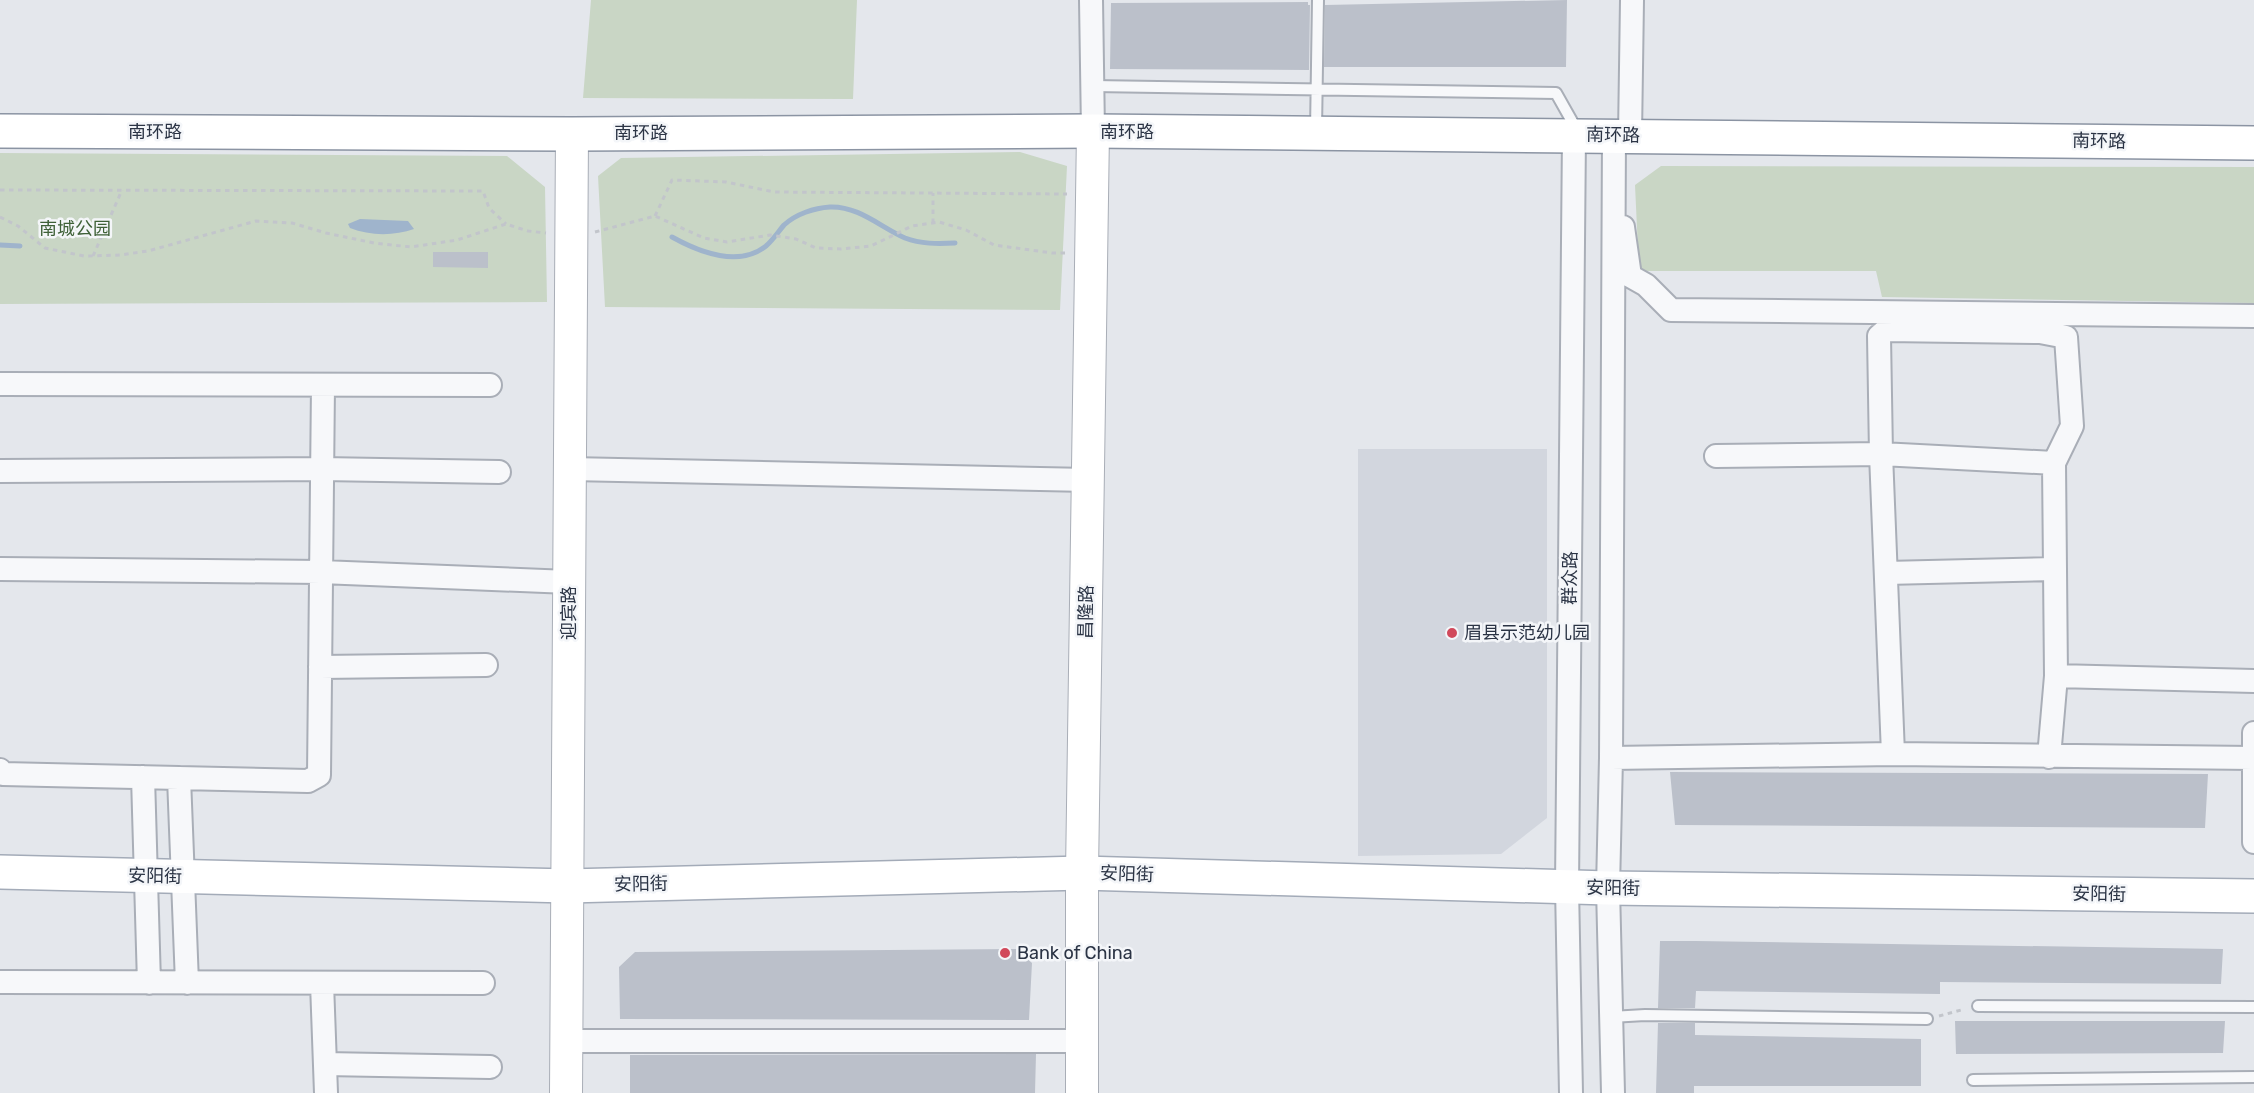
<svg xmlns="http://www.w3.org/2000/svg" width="2254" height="1093" font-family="Rubik,'Noto Sans SC',sans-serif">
	<rect width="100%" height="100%" fill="#e4e7ec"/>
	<path fill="#d2d6de" d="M1358 449H1547V818L1501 854 1358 856Z"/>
	<path fill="#c9d6c5" d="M591 0H857L853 99 583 98Z
		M1020 152 1067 166 1060 310 605 307 598 176 621 158Z
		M0 153 507 156 545 187 547 302 0 304Z
		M1661 166 2254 167V303L1882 297 1876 271H1639L1635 185Z"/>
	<path fill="#9fb4cc" d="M360 219 408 221 414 229C394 236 370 236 350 228L348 224Z"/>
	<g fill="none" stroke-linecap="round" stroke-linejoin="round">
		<path stroke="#9fb4cc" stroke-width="5" d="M672 237C699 252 738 268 766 246 773 240 778 232 784 225 796 214 814 208 830 207 859 206 880 227 905 238 921 244 937 244 955 243
			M0 245 20 246"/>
	</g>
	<path fill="#bbc0ca" d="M1567 0 1566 67H1324L1325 5Z
		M1308 2V5H1310L1309 70 1110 69 1111 3Z
		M433 252H488V268L433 267Z
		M1670 772 2208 774 2205 828 1675 825Z
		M1660 941H1696L2223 949 2221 984 1940 982V994L1696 991 1695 1008H1658Z
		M1016 949 1032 963 1029 1020 620 1019 619 967 635 952Z
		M1955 1021H2225L2223 1053 1956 1054Z
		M1658 1023H1695V1035L1921 1039V1086H1694V1093H1656Z
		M1036 1054 1035 1093H630V1055Z"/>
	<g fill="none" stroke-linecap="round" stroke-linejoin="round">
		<g stroke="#a9aeb7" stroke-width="14">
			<path id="lane" d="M1093 86 1556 93 1578 132
				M1316 130 1318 0
				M1978 1006 2254 1007
				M1611 1017 1645 1015 1927 1019
				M1973 1080 2254 1077"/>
		</g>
		<g stroke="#a9aeb7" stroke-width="26">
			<path id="street" d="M1091 0 1093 131
				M1630 135 1632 0
				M1623 227 1630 276 1646 285 1671 310 2254 316
				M0 384 490 385
				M1716 456 1881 454 2054 463
				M570 469 1088 480
				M0 471 322 469 499 472
				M0 569 321 572 569 582
				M1886 573 2055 569
				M320 667 486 665
				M2056 676 2254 681
				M2254 733V842
				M1893 754 1881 454 1879 336 1886 330 2040 332 2066 337 2072 426 2054 463 2056 676 2049 757
				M1611 758 1893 754 2253 758
				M0 770 3 774 308 781 319 775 323 385
				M143 777 149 983
				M179 778 187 983
				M0 982 483 983
				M322 983 326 1093
				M566 1041H1082
				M325 1064 490 1067
				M1571 1093 1567 887 1574 135
				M1613 1093 1608 888 1611 758 1614 135"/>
		</g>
		<g stroke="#a9aeb7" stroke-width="34">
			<path id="secondary" d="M566 1093 572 134
				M1082 1093V873L1093 131"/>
		</g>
		<g stroke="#a3abb8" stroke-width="36">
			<path id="primary" d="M0 872 568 886 1082 873 1608 888 2254 896"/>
		</g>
		<g stroke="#8b94a3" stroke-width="36">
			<path id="highway" d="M0 131 572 134 1093 131 2254 143"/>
		</g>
		<path stroke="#c2c5cb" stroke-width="3" stroke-dasharray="4.5 4.5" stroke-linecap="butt" d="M0 190 483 191 489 208 506 224
			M655 216 672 180 726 182 774 192 1067 194
			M0 217 18 226 45 248 84 256 120 255 148 251 256 221 292 223 326 233 374 243 411 247 457 240 506 224 528 231 546 233
			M933 223V193
			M595 232 655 216 704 238 727 242 770 235 796 239 816 248 841 249 871 246 912 226 939 222 966 230 994 245 1052 253H1068
			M93 256 122 190
			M1939 1016 1965 1009"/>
		<use href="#lane" stroke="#f7f8fa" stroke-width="10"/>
		<use href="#street" stroke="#f7f8fa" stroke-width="22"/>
		<use href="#secondary" stroke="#fff" stroke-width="32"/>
		<use href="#primary" stroke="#fff" stroke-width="33"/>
		<use href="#highway" stroke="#fff" stroke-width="33"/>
	</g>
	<g fill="#d1495b" stroke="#f4f6f9" stroke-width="2">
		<circle cx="1452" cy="633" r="6"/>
		<circle cx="1005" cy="953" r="6"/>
	</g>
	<g text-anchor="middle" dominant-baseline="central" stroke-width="5" stroke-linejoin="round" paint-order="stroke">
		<g font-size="18" fill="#2b3445" stroke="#f4f6f9">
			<text x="155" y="132">南环路</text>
			<text x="1127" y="132">南环路</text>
			<text x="641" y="133">南环路</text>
			<text transform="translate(1613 135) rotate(1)">南环路</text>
			<text transform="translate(2099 141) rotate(1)">南环路</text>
			<text transform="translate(1570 578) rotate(-89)">群众路</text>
			<text transform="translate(1086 612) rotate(-89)">昌隆路</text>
			<text transform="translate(569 613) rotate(-90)">迎宾路</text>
			<text transform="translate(1127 874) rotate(2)">安阳街</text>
			<text transform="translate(155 876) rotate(1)">安阳街</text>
			<text transform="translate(641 884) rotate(-1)">安阳街</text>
			<text transform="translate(1613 888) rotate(1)">安阳街</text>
			<text transform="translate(2099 894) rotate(1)">安阳街</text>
		</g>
		<g font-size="18" fill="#3f6138" stroke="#f4f6f9">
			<text x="75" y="229">南城公园</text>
		</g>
		<g font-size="18" fill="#2b3445" stroke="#f4f6f9" text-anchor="start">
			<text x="1464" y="633">眉县示范幼儿园</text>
			<text x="1017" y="953">Bank of China</text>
		</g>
	</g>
</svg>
